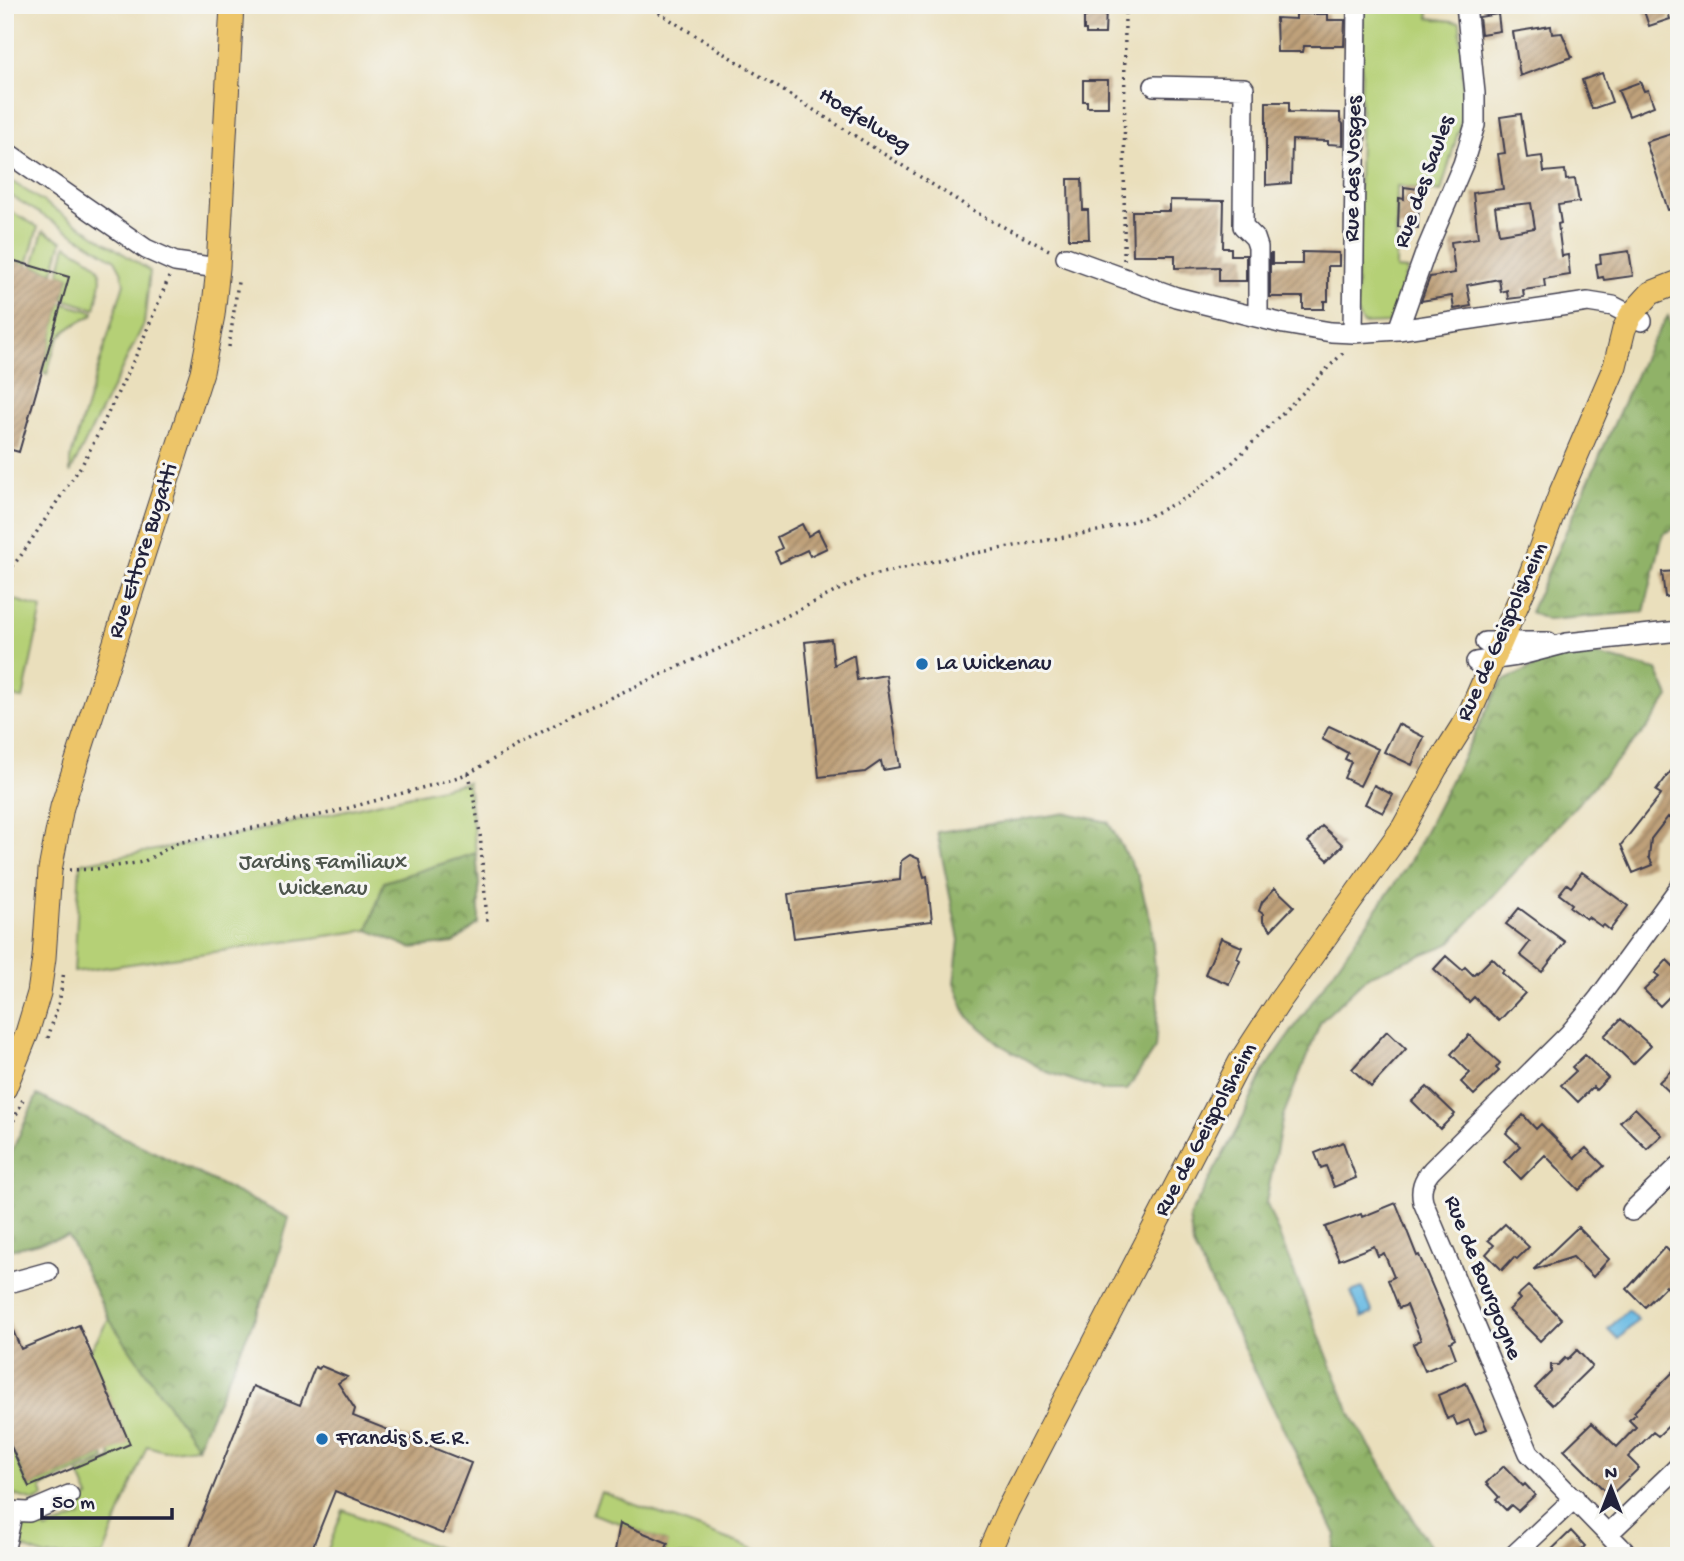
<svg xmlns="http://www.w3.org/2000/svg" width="1684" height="1561" font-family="'Gochi Hand',sans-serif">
	<defs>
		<pattern id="forest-crowns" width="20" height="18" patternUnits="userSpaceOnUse" patternTransform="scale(1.75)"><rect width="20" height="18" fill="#90b267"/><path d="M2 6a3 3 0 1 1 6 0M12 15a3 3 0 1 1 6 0" fill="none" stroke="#759056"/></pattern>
		<pattern id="building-hatch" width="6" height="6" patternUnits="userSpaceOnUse" patternTransform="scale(1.75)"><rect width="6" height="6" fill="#bfa17a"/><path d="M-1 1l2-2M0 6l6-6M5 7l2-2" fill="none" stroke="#9b8365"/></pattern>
	</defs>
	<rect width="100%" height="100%" fill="#f6f6f2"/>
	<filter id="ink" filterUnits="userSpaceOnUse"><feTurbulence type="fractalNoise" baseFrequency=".0143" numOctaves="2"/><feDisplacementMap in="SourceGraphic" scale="14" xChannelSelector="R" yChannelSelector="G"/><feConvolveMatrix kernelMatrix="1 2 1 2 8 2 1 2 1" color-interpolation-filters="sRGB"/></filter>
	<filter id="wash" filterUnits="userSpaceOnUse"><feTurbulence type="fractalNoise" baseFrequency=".00686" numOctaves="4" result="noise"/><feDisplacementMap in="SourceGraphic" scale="28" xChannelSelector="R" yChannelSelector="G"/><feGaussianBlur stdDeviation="1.57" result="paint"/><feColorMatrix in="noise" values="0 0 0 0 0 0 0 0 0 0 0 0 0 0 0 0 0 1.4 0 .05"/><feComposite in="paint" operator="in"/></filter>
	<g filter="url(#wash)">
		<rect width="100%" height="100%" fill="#eadfbc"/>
		<path fill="#b5d076" stroke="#6c7958" stroke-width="2" d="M1363 5H1436L1428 7 1429 18 1460 22 1464 111 1441 192 1397 186 1396 269 1407 270 1391 320 1388 323 1363 324 1356 312Z
			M5 177 150 271 144 324 70 473V460L124 283 121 271 115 260 5 192Z
			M5 208 38 227 27 265 5 258Z
			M43 231 62 241 53 272 33 266Z
			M66 245C104 267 106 265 95 309L63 299 69 277 59 274Z
			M61 303 94 312 93 315C57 332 57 337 47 374L42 372Z
			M5 597 42 608 23 699 5 694Z
			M468 782 476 853 384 882 368 930 74 972 80 863 229 837Z
			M109 1318 197 1447 164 1451 147 1446 103 1556H45L16 1545C16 1528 24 1520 39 1514L46 1530 81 1516 77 1503 89 1497 79 1474 112 1459 90 1351Z
			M13 1451 29 1487 104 1455 105 1459 41 1487 44 1497 35 1501 7 1493 5 1490V1455Z
			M601 1492 773 1556H663L667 1543 620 1523 592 1514Z
			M343 1510 446 1551 444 1556H337L327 1552Z"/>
		<path fill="url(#forest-crowns)" stroke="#596a51" stroke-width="2" d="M1668 316 1679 345V518L1677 527 1663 534 1644 612 1547 620 1530 612 1646 352Z
			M1596 655 1657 670 1669 697 1647 728 1449 944 1368 976 1321 1021 1283 1116 1266 1202 1351 1415 1436 1556H1332L1336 1535 1193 1246 1189 1217 1237 1129 1264 1071 1409 863 1501 682 1551 659Z
			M1067 813 1108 822 1138 876 1151 922 1158 1007 1155 1048 1127 1090H1102L1047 1072 1001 1045 967 1016 954 983 959 940 937 832Z
			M476 853 479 884V923L454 943 411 948 368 930 384 882Z
			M37 1095 289 1218 269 1286 197 1447 109 1319 68 1236 5 1251V1167Z"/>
		<path fill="#67bae3" stroke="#446e8f" stroke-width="2" d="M1362 1288 1373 1313 1362 1318 1351 1292Z
			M1628 1310 1638 1320 1618 1339 1608 1329Z"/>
		<g id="blocks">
			<path fill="url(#building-hatch)" fill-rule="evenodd" d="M1642 5H1666L1670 19 1649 26Z
				M1087 8H1106L1105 34H1086V30H1084V17H1086Z
				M1296 14H1328V20H1345L1344 46H1304L1303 52H1277L1276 18 1296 19Z
				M1498 14 1500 31 1481 34 1479 17Z
				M1551 26 1552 34 1562 33 1572 57 1520 76 1513 32Z
				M1602 73 1612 102 1592 109 1582 80Z
				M1083 80H1108V107H1087V101H1083Z
				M1640 82 1644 91 1648 90 1654 106 1629 116 1618 90Z
				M1266 102H1289V112L1340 113V120L1343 124V145L1328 144V141L1292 140 1291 183 1266 185Z
				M1521 114 1527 158 1542 156 1544 172 1565 170 1566 180 1575 179 1579 202 1558 205 1561 223 1558 224 1562 256 1568 255 1570 275 1544 279 1545 287 1523 290 1524 297 1508 299 1507 290 1501 292 1499 279 1467 285 1471 306 1454 309 1452 296 1421 301 1430 277 1455 273 1451 242 1478 238 1473 193 1503 189 1498 154 1505 153 1500 117ZM1531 203 1535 228 1499 234 1495 207Z
				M1674 133V136L1679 134V207L1668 210 1646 142Z
				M1068 179H1082L1083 210H1088L1089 239H1069Z
				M1404 187 1419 189 1418 228 1398 227 1399 198 1404 199Z
				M1170 200 1224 201 1223 248H1231V255H1246V281H1219V267L1175 268V255H1133L1132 211H1170Z
				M1629 251 1633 276 1604 280 1603 277 1598 278 1596 264 1601 263 1600 255Z
				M1302 252 1339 253V266H1328V301H1324V309H1303V297H1270V254H1272V264H1302Z
				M5 258 69 277 19 452 5 448Z
				M802 524 808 536 818 530 827 548 810 556 807 550 780 563 775 552 782 548 777 537Z
				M1679 571V595L1665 597 1662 572Z
				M831 639 834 665 854 655 857 680 886 675 900 767 883 770 881 761 865 772 819 777 805 642Z
				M1398 724 1424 737 1412 765 1384 752Z
				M1329 726 1378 749 1360 786 1344 778 1351 762 1345 759 1348 753 1322 739Z
				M1671 771 1679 777V825L1668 817 1651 839 1649 857 1653 865 1633 873 1621 845 1661 794 1656 791Z
				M1374 785 1393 795 1383 813 1365 804Z
				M1322 826 1343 845 1328 860 1308 842Z
				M910 855 919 859 924 877 927 876 932 921 794 938 788 894 900 880 901 861Z
				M1582 872 1628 906 1610 930 1604 925 1602 927 1588 917 1586 919 1570 907 1572 904 1559 894 1567 884 1571 887Z
				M1275 888 1294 906 1271 930 1263 921V914L1259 911 1262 902Z
				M1519 908 1565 942 1542 972 1520 955 1530 942 1506 924Z
				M1221 938 1242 947 1237 958 1240 960 1229 984 1205 974Z
				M1446 956 1462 970 1465 967 1473 975 1476 972 1477 973 1492 958 1504 970 1502 973 1525 993 1499 1021 1474 997 1469 1002 1434 969Z
				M1667 960 1679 972V1005L1670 996 1660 1006 1644 990 1659 976 1655 973Z
				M1621 1019 1651 1046 1633 1064 1604 1036Z
				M1387 1031 1406 1049 1371 1087 1352 1069Z
				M1469 1035 1500 1063 1496 1068 1499 1071 1474 1095 1461 1082 1470 1073 1451 1054Z
				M1585 1055 1608 1078 1596 1090 1593 1087 1578 1102 1561 1085 1576 1071 1572 1067Z
				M1679 1063V1101L1659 1082Z
				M1427 1087 1455 1114 1440 1129 1412 1101Z
				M1635 1108 1662 1135 1647 1149 1620 1122Z
				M1523 1115 1536 1129 1541 1124 1575 1158 1586 1148 1604 1166 1579 1190 1545 1155 1521 1179 1504 1162 1520 1146 1506 1133Z
				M1343 1142 1356 1178 1334 1187 1326 1166 1321 1168 1315 1153Z
				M1396 1203 1417 1256 1419 1255 1455 1339 1450 1342 1456 1358 1425 1371 1413 1344 1421 1340 1407 1305 1399 1308 1388 1280 1394 1277 1384 1253 1378 1256 1374 1246 1339 1260 1325 1227 1361 1214 1362 1217Z
				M1505 1224 1529 1247 1517 1259 1514 1257 1502 1270 1486 1254 1494 1245 1488 1240Z
				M1578 1227 1609 1259 1593 1277 1573 1257 1533 1270Z
				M1665 1247 1679 1261V1281L1670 1290 1666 1286 1645 1307 1627 1289Z
				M1528 1286 1562 1319 1540 1341 1509 1310 1520 1299 1517 1296Z
				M5 1313 21 1349 79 1325 130 1444 29 1487 5 1433Z
				M1577 1350 1592 1366 1552 1405 1535 1388 1551 1372V1365H1558L1565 1358 1567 1360Z
				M321 1366 347 1377 338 1383 355 1409 353 1416 471 1463 443 1534 335 1491 309 1556H186L253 1386 300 1405 315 1367 319 1369Z
				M1679 1366V1416L1658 1436 1653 1432 1628 1457 1639 1468 1610 1496 1564 1450 1592 1423 1617 1447 1636 1427 1629 1420 1636 1414 1634 1412Z
				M1466 1383 1487 1429 1475 1434 1469 1420 1457 1425 1453 1416 1447 1419 1438 1395Z
				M1504 1466 1523 1486 1525 1484 1535 1495 1518 1511 1511 1505 1506 1510 1496 1500 1499 1497 1486 1483Z
				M620 1523 668 1543 663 1556H614Z
				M1571 1531 1585 1546 1575 1556H1545Z"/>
		</g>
	</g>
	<g filter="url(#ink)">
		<use href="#blocks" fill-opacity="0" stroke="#403e4e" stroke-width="2"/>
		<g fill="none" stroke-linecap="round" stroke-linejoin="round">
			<g stroke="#403e4e" stroke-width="22">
				<path id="minor" d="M1154 86 1244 88 1243 226 1255 238 1258 247V317
					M5 151 146 249 175 262 218 268
					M1066 257 1176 297 1284 324 1331 332 1353 333 1398 330 1588 302 1613 306 1642 321
					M1398 330 1426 251 1463 164 1475 125V93L1466 5
					M1353 333 1357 5
					M1485 642H1548
					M1476 662 1517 656 1567 643 1679 631
					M1632 1211 1679 1166
					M5 1284 48 1272
					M5 1510 11 1520 5 1548
					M7 1511 29 1512 69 1495
					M1608 1534 1679 1466
					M1513 1556 1575 1498
					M1629 1556 1529 1453 1423 1202C1420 1189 1423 1180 1432 1170L1569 1034 1598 999 1679 888"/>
			</g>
			<g stroke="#403e4e" stroke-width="25">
				<path id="major" d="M5 1088 27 1033 39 993 44 958 50 870 62 807 202 372 213 315 218 268 232 5
					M987 1556 1007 1511 1240 1062 1279 1002 1403 828 1436 768 1468 717 1531 573 1561 492 1615 366 1624 329 1631 315 1651 293 1679 282"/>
			</g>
			<path stroke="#403e4e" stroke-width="3.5" stroke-dasharray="2 5" stroke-linecap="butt" d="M647 5 984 217 1051 251
				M1124 260 1125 5
				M229 347 238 282
				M5 569 13 565 20 557 83 463 97 436 139 349 169 277
				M469 773 480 833 487 921
				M69 870 95 869 143 862 177 843 330 813 447 781 469 773 572 715 736 641 865 577 943 559 1103 530 1149 516 1188 497 1232 463 1345 351
				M48 1038 60 998 64 971
				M5 1140 24 1097"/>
			<use href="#minor" stroke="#fff" stroke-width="19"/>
			<use href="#major" stroke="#edc569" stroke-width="23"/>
		</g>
	</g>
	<g fill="#1f6fb2" stroke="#f6f6f2" stroke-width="2.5">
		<circle cx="922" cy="664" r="7"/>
		<circle cx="322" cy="1439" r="7"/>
	</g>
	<g text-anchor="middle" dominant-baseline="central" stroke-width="6" stroke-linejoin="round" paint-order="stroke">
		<g font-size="23" fill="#22223b" stroke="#f6f6f2">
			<text transform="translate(864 121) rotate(32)">Hoefelweg</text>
			<text transform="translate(1354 169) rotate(-89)">Rue des Vosges</text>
			<text transform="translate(1425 182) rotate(-70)">Rue des Saules</text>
			<text transform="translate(144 551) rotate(-72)">Rue Ettore Bugatti</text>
			<text transform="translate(1503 632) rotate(-66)">Rue de Geispolsheim</text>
			<text transform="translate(1206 1130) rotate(-62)">Rue de Geispolsheim</text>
			<text transform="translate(1482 1278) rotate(68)">Rue de Bourgogne</text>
		</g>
		<g font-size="23" fill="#22223b" stroke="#f6f6f2" text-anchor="start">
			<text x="936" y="664">La Wickenau</text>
			<text x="336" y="1439">Frandis S.E.R.</text>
		</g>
		<g font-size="23" fill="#4e564d" stroke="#f6f6f2">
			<text x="323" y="863">Jardins Familiaux<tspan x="323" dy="26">Wickenau</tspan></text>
		</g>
	</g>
	<rect width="1684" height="1561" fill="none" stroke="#f6f6f2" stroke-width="28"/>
	<g transform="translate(1611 1488)" stroke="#f6f6f2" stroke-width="5" paint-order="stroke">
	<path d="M0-5L12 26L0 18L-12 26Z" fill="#22223b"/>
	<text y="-10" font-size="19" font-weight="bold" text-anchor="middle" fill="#22223b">N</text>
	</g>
	<path d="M42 1508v10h130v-10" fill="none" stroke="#22223b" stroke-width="3.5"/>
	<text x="52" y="1508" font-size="21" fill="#22223b" stroke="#f6f6f2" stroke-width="5" paint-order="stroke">50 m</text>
</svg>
